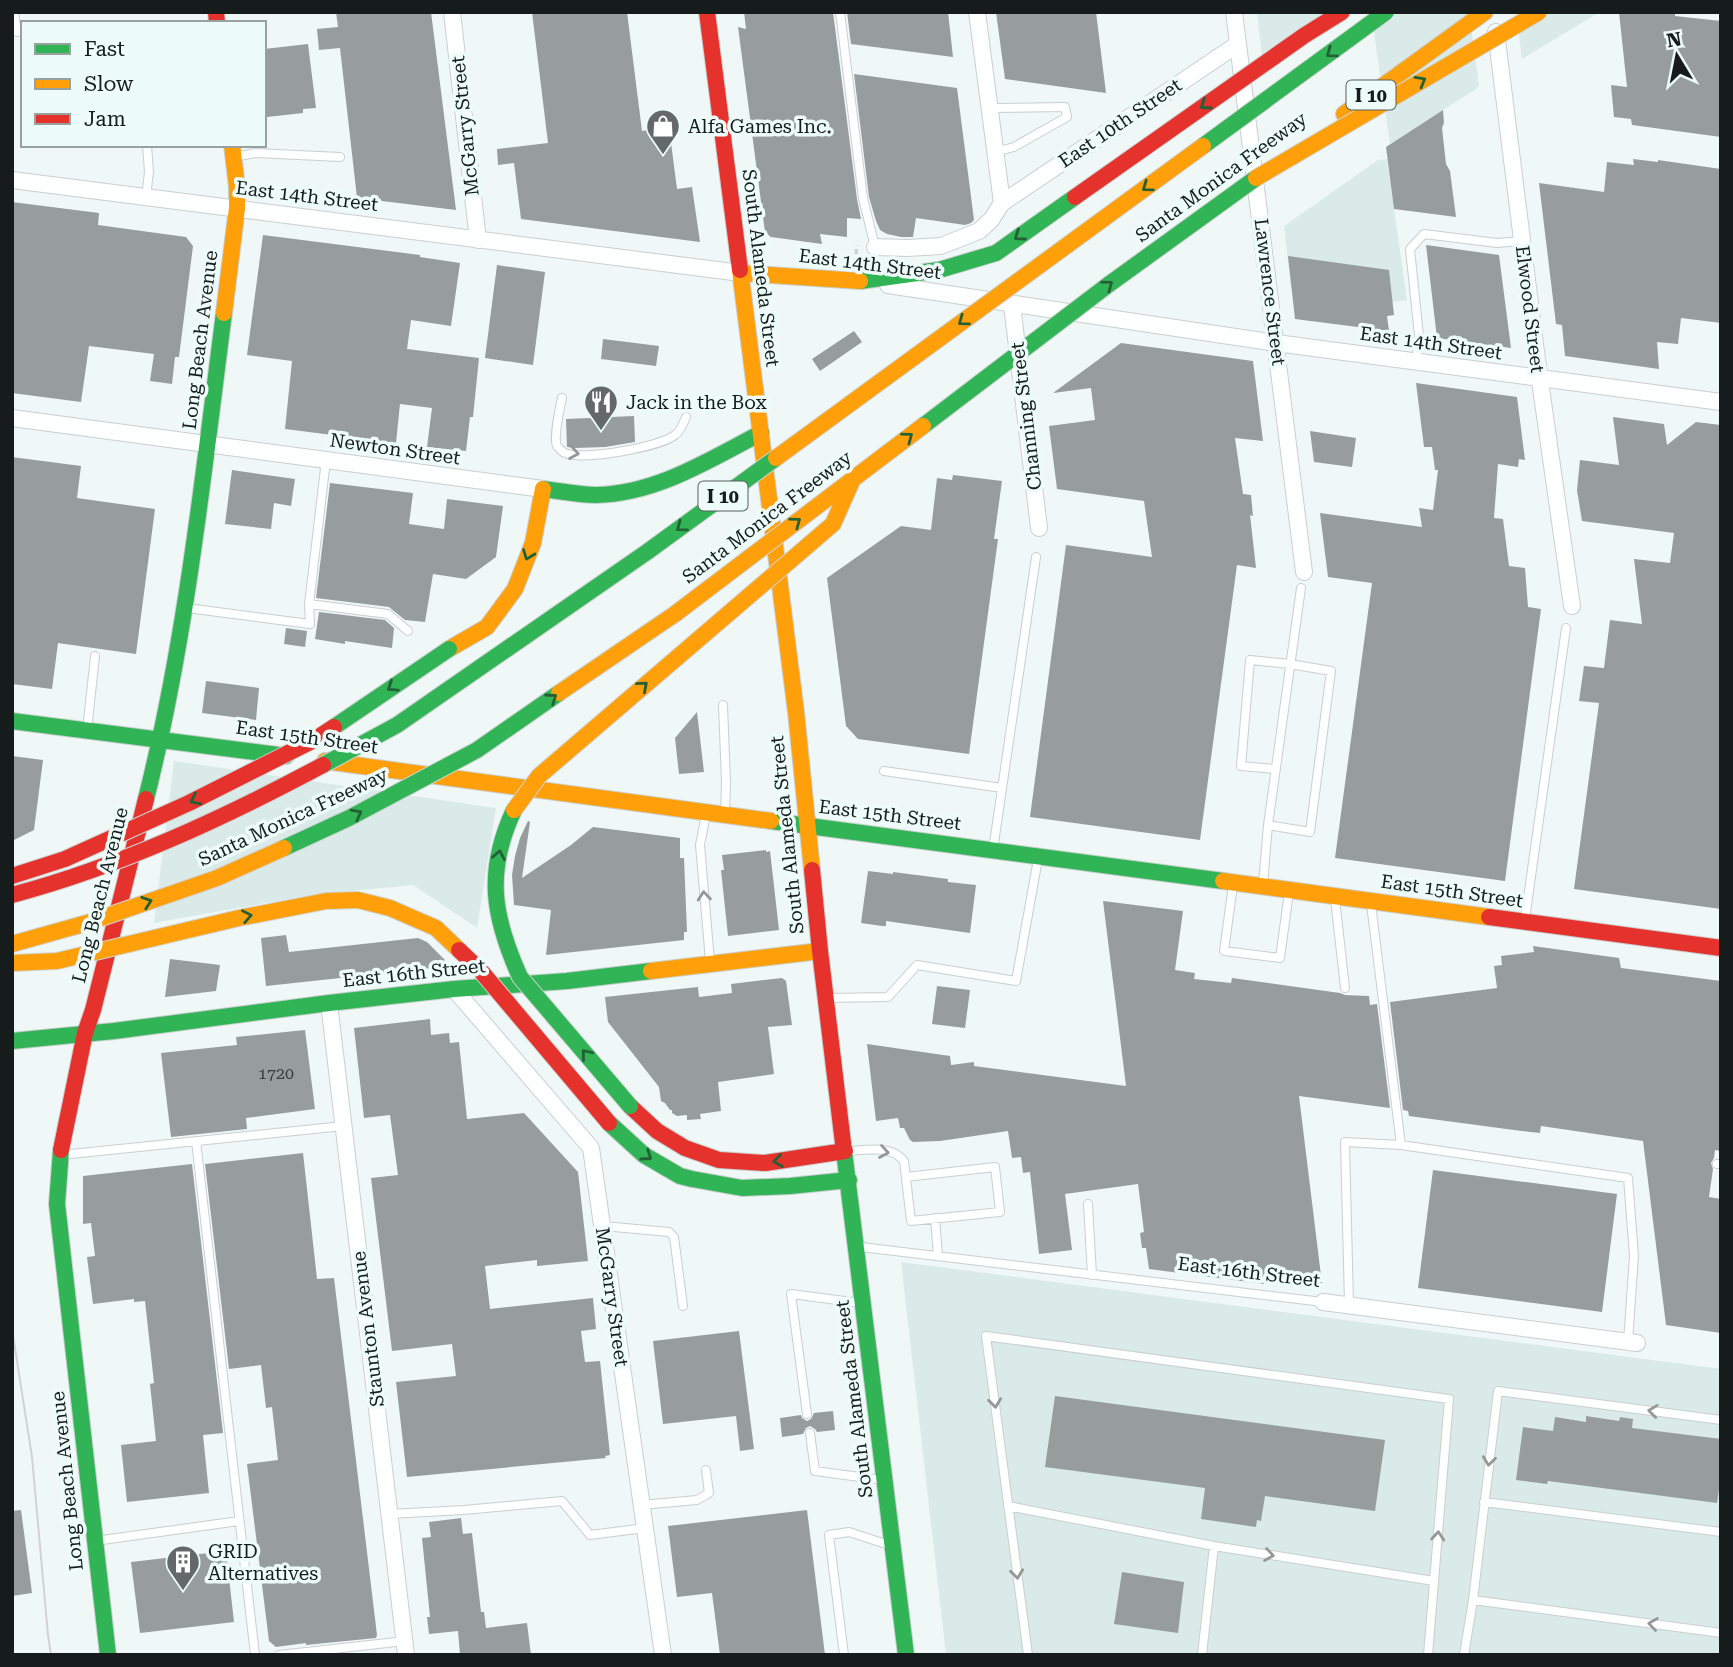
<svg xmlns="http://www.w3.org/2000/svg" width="1733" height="1667" font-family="'Roboto Serif',serif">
	<rect width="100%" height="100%" fill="#f0f8f7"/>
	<path fill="#daeae8" d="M1257 12H1328L1262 57Z
		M1371 12H1469L1479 85 1476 89 1390 144Z
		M1516 12H1600L1522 59Z
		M1387 159 1407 300 1393 302 1291 288 1284 226 1378 160Z
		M174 761 496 808 477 928 413 885 311 895 154 923Z
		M901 1262 1721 1369V1655H946Z"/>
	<path fill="#979d9d" d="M336 12H431L456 210 357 198 340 48 319 50 317 29 338 27Z
		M532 12H627L642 131 669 127 677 189 692 187 700 242 521 219 514 163 498 165 497 149 548 143Z
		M744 12H833L857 199 861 219 847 218V237L820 234 822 244 771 237 765 232 738 27 746 29Z
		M847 12H948L953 57 851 44Z
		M996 12H1096L1106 93 1005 79Z
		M1619 12H1675V16L1721 21V137L1632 125 1631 119 1614 117 1611 85 1627 87Z
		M308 44 316 108 303 109V113L267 117V114H264V49Z
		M854 74 957 88 974 220 971 223 965 225 916 218 913 237H901L887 234 880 230 876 221 869 197Z
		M1443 110 1444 123 1442 128 1446 164 1450 171 1456 217 1394 209 1386 147Z
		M1633 159 1658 162V160L1721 169V323L1681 318 1678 344 1657 342 1659 369 1565 356 1562 325 1556 324 1539 183 1604 192 1607 162 1634 165Z
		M12 202 99 213 98 225 186 237 193 246 179 357H175L172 384 150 381 154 354 89 346 81 402 12 393Z
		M263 235 420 255V257L460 263 451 326 411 320 407 349 479 358 473 417H470L466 451 427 447 432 408 400 404 396 443 285 429 292 361 247 355Z
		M1426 245 1499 255 1511 348 1437 338Z
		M1288 256 1389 270 1394 315 1387 316 1389 331 1295 319Z
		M497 265 545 272 533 365 485 358Z
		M854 331 862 342 820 371 812 359Z
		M603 339 659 346 656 366 601 359Z
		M1121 343 1253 361 1263 441 1235 438 1243 494 1251 495 1253 516 1250 515 1256 568 1237 565 1200 840 1030 817 1066 545 1152 557 1144 501 1057 489 1049 426 1095 420 1091 388 1053 393Z
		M1416 383 1517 397 1525 460 1519 459 1518 467 1498 464 1494 518 1503 519 1509 566 1525 568 1528 607 1541 609 1505 881 1335 858 1372 583 1328 577 1320 513 1422 527 1419 508 1433 510 1438 470H1435L1432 447H1424Z
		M634 416 635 442 605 447 576 448 567 447 566 419Z
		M1613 417 1664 424 1667 445 1696 422 1721 425V909L1574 889 1599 703 1579 701 1584 666 1604 668 1610 620 1642 624 1634 559 1670 563 1674 533 1582 521 1577 490 1580 460 1619 465Z
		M1310 431 1356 438 1352 467 1314 462Z
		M12 457 81 466 77 498 155 509 136 654 58 643 52 689 12 684Z
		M232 470 295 479 291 506 274 503 271 529 225 524Z
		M953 475 1002 481 994 539H998L969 754 858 739 846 726 827 578 901 526 931 530 937 478 952 480Z
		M330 483 413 493 409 524 444 529 447 499 503 506 496 557 466 579 433 574 425 622 405 620 389 607 316 598Z
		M319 612 385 620 394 628 392 648 345 641V644L315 639Z
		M286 628 307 631 305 647 284 644Z
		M206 681 259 688 256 720 202 713Z
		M697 712 704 772 679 774 675 738Z
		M12 756 43 760 34 830 12 841Z
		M528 821 530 822 522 878 571 845 593 827 680 838V858H684L687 932H684V940L546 955 551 910 514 905 512 875 515 856 520 838Z
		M766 850V852L770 851 779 930 728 936 721 870H724L722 855Z
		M868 871 893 874V872L948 879V882L976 885 970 933 886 921V926H882L861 923Z
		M1103 901 1183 911 1175 970 1195 973 1194 979 1231 983 1232 978 1340 993 1345 995 1369 996 1370 1005 1377 1004 1390 1108 1299 1096 1322 1284 1264 1276V1284L1149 1269 1146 1248H1142L1140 1233 1144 1232 1138 1184 1065 1194 1072 1250 1039 1254 1030 1172 1023 1173 1021 1157 1012 1158 1008 1131 940 1141 913 1142 910 1140 904 1128H900L898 1118 876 1121 867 1044 950 1056 951 1065 974 1062V1066L1126 1086Z
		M286 935 289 952 418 938 427 942 445 960 446 965 433 967V968L266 986 261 938Z
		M1533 946 1619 958 1621 968 1721 981V1151L1715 1150 1714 1158 1711 1163 1713 1169 1709 1197 1721 1199V1333L1666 1325 1643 1141 1541 1126 1540 1133 1514 1130 1409 1116 1408 1111 1403 1110 1390 1002 1497 988 1494 966 1502 965 1501 956 1534 952Z
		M170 959 220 965 216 991 165 997Z
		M782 978 786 981 792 1025 768 1027 774 1074 718 1082 721 1111 700 1114 701 1119 687 1120V1115L677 1116 672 1113V1110H670L665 1103 661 1101 659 1087 608 1022 605 997 698 987 699 997 732 993 731 984Z
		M937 986 970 990 965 1028 932 1024Z
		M430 1019 431 1035 449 1033 450 1043 459 1042 467 1119 524 1113 578 1172 588 1261 537 1266V1260L485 1266 490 1309 593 1298 596 1329 581 1331 585 1362 600 1361 610 1455 605 1456 606 1458 407 1477 396 1382 456 1376 452 1344 392 1351 371 1178 398 1175 390 1115 364 1118 354 1028Z
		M305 1030 315 1109 246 1118 247 1129 171 1137 161 1053 237 1045 236 1037Z
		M303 1153 317 1279 334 1278 377 1635 376 1638 306 1645V1643L276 1647 269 1641 247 1464 278 1460 272 1407 266 1408 261 1365 229 1369 205 1164Z
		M192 1164 223 1433 203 1435 209 1493 127 1502 121 1445 156 1441 150 1384 154 1383 145 1301 134 1302V1299L93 1304 87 1257 95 1256 91 1223 83 1224V1176Z
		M1433 1170 1617 1194 1602 1312 1418 1288Z
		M739 1331 754 1449 740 1451 736 1416 663 1424 653 1341Z
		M1055 1396 1385 1440 1375 1511 1265 1496 1261 1521 1257 1520 1256 1527 1201 1519 1205 1488 1045 1467Z
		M833 1411 835 1430 817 1432 815 1429 810 1426 806 1428 803 1434 782 1437 780 1418 801 1415 802 1418 807 1421 811 1419 814 1413Z
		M1586 1416 1619 1421 1620 1417 1633 1419 1632 1428 1721 1439V1477L1717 1503 1548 1481 1547 1484 1516 1480 1523 1427 1553 1431 1555 1417 1586 1422Z
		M21 1510 32 1593 12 1596V1511Z
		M807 1510 825 1655H720L712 1593 677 1597 668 1526Z
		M461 1518 463 1534 472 1533 481 1612H484L486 1628 527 1623 531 1655H460L458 1631 429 1634 427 1617H430L422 1538 431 1537 429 1522Z
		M226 1551 234 1622 140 1633 131 1562Z
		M1122 1572 1184 1582 1178 1633 1114 1624Z"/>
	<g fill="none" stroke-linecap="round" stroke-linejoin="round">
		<g stroke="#c9cfce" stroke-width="10">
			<path id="lane" d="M14 12 17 32
				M840 12 863 198 875 247
				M990 108 1065 107 1067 117 1014 147 995 152
				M234 157 256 153 340 157
				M146 197 149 172 147 145
				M1416 362 1419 336 1410 249 1424 234 1497 243 1522 241
				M562 398C560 408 553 437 557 446 559 448 562 452 565 453 582 461 660 447 675 435 680 432 684 422 686 417
				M309 604 388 614 408 631
				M187 608 310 624 309 604 326 460
				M723 705 726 783 725 814
				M87 730 95 656
				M884 771 1002 788
				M706 814 700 845 710 961
				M1268 825 1310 832 1331 671 1290 664 1250 660 1241 766 1276 769
				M993 850 1036 557
				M1263 884 1268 825 1301 588
				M1233 885 1224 951 1280 958 1289 892
				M1335 899 1345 988
				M1371 904 1401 1145
				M1525 919 1566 628
				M828 998 888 997 917 965 1016 981 1038 859
				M196 1141 255 1655
				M849 1151C867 1150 891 1145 904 1161L911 1221 1000 1212 995 1167 906 1177
				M61 1155 343 1126
				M1717 1164H1721
				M1088 1204 1092 1275
				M935 1218 938 1256
				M603 1226 669 1232 674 1237 683 1306
				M861 1247 1323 1302
				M1349 1304 1345 1142 1401 1145 1628 1178 1634 1256 1628 1342
				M807 1414 791 1294 860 1303
				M810 1433 815 1471 882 1480
				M1484 1502 1721 1532
				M641 1505 697 1500 709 1493 706 1470
				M1008 1506 1214 1546 1434 1581
				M389 1514 464 1510 562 1501 590 1535 645 1528
				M95 1541 239 1521
				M1473 1600 1498 1391 1721 1420
				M279 1655 405 1641
				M844 1655 829 1535 849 1532 889 1545
				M1028 1655 986 1336 1449 1399 1428 1655
				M1202 1655 1214 1546
				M1464 1655 1473 1600 1721 1633"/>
		</g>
		<g stroke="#c9cfce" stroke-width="18">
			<path id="street" d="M452 12 478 240
				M977 12 1002 203
				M1234 12 1304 572
				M1496 32 1537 360 1572 606
				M12 180 741 273
				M875 247 907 248 941 246 979 231 991 220 1002 203 1238 44
				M888 285 1276 343 1721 402
				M1012 305 1039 528
				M12 418 543 489
				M454 989 591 1148 663 1655
				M329 1003 406 1655
				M1323 1302 1637 1343"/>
		</g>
		<g stroke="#c9cfce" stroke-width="18">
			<path id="fast" d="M860 281 939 270 996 253 1075 197
				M543 489C561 491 579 495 596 495 656 494 709 460 761 433
				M12 721 286 756
				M146 799C186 640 203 476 224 313
				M771 821 1223 881
				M12 1041 114 1031 329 1003 454 989 567 981 651 971
				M609 1123 644 1155 680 1176 692 1179 742 1188 790 1186 849 1180
				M843 1143 906 1655
				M61 1150 57 1204 108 1655"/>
		</g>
		<g stroke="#c9cfce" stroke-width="18">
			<path id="slow" d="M1344 114 1485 12
				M740 270 796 712 812 870
				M741 273 860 281
				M224 313 237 208V187L232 145
				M449 649 487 627 515 589 533 543 543 489
				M325 761 771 821
				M1223 881 1489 917
				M651 971 820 951"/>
		</g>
		<g stroke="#c9cfce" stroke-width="18">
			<path id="jam" d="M216 12 217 23
				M707 12 740 270
				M812 870 820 951 843 1143
				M1489 917 1721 948
				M630 1106 657 1131 685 1148 719 1160 765 1163 845 1151
				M61 1150 85 1033 93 1010 146 799"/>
		</g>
		<path stroke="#d0d3d2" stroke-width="3.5" stroke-dasharray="5 3.5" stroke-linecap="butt" d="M856 254 857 245"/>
		<use href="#lane" stroke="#fdfefe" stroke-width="8"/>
		<use href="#street" stroke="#fdfefe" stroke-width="16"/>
		<use href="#fast" stroke="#30b455" stroke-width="16"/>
		<use href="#slow" stroke="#ff9f0a" stroke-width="16"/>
		<use href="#jam" stroke="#e5322d" stroke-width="16"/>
		<path stroke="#d0d3d2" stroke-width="2" d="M12 1329 32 1457 48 1635 51 1655"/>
		<g stroke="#cfd4d3" stroke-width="18" stroke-linecap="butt">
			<path id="fast-bridge" d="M1203 146 1386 12
				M923 426 1108 285 1256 178
				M334 727 449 649
				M323 765 397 725 647 552 776 458
				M514 810C485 872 493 917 520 977L630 1106
				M284 848 349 818 477 750 559 693"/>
		</g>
		<g stroke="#cfd4d3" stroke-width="18" stroke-linecap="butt">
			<path id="slow-bridge" d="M1256 178 1539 12
				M776 458 1203 146
				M559 693 675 614 923 426
				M514 810 539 776 833 524 852 481
				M12 944 87 923 217 878 284 848
				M12 963 57 961 239 918 326 901 358 900 390 908 436 928 459 950"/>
		</g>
		<g stroke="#cfd4d3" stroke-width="18" stroke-linecap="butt">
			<path id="jam-bridge" d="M1075 197 1305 35 1342 12
				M12 876 65 859 189 803 314 740 334 727
				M12 895C121 866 224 818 323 765
				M459 950 480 970 609 1123"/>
		</g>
		<use href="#fast-bridge" stroke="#30b455" stroke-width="16"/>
		<use href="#slow-bridge" stroke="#ff9f0a" stroke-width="16"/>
		<use href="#jam-bridge" stroke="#e5322d" stroke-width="16"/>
	</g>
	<defs><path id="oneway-chevron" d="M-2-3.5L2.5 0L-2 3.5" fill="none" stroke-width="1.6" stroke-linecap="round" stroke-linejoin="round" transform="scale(1.75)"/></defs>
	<g stroke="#226035">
		<use href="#oneway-chevron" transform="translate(1331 53) rotate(144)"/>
		<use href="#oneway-chevron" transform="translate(1421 81) rotate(-30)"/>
		<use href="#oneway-chevron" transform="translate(1205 105) rotate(145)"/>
		<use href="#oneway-chevron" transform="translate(1147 187) rotate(144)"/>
		<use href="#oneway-chevron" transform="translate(1019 236) rotate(145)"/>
		<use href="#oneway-chevron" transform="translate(1108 285) rotate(-37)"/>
		<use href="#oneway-chevron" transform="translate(963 321) rotate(144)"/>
		<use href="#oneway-chevron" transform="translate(908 437) rotate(-37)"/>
		<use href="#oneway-chevron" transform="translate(796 522) rotate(-37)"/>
		<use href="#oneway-chevron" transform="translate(681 527) rotate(144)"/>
		<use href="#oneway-chevron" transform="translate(528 555) rotate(111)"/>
		<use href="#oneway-chevron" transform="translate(643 686) rotate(-41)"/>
		<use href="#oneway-chevron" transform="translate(392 687) rotate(146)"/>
		<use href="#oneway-chevron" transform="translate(552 698) rotate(-35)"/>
		<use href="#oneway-chevron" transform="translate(195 800) rotate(154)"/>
		<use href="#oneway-chevron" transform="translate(357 814) rotate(-28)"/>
		<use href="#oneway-chevron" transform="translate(499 855) rotate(-79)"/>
		<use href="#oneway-chevron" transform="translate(147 902) rotate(-19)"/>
		<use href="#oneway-chevron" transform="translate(247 916) rotate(-11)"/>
		<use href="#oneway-chevron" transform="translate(586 1054) rotate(-130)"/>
		<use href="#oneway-chevron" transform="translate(647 1156) rotate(35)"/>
		<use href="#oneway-chevron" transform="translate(778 1161) rotate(172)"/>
	</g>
	<g stroke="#959898">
		<use href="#oneway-chevron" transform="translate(574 453) rotate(9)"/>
		<use href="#oneway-chevron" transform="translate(704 896) rotate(-95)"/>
		<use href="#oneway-chevron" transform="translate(884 1152) rotate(9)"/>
		<use href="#oneway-chevron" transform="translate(995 1403) rotate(83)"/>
		<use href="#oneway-chevron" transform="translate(1653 1411) rotate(-173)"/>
		<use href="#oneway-chevron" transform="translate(1489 1461) rotate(97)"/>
		<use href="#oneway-chevron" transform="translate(1438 1536) rotate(-85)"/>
		<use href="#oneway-chevron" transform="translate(1269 1555) rotate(9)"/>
		<use href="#oneway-chevron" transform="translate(1017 1574) rotate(83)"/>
		<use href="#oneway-chevron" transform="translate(1653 1624) rotate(-172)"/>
	</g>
	<defs>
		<g id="shop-pin" transform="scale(1.75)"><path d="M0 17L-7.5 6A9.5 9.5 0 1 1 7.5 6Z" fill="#626968" stroke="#edfcf9"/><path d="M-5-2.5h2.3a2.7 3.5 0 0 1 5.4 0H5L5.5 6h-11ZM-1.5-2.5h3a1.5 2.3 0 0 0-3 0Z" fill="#fff"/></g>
		<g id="restaurant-pin" transform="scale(1.75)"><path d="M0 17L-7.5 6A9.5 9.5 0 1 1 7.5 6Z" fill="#626968" stroke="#edfcf9"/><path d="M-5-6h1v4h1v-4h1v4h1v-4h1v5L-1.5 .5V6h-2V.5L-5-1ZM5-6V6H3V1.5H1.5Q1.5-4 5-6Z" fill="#fff"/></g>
		<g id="building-pin" transform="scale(1.75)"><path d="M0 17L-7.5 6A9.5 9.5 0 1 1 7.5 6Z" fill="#626968" stroke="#edfcf9"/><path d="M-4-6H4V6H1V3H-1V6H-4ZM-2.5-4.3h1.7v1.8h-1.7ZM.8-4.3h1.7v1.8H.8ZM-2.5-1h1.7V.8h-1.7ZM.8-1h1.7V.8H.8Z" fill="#fff"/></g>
	</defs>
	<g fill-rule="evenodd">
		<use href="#shop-pin" x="663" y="126"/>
		<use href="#restaurant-pin" x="601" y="402"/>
		<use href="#building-pin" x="183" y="1562"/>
	</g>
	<g text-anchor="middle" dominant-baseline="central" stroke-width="7" stroke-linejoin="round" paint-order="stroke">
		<g font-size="16" fill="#363c3c">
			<text x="276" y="1073">1720</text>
		</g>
		<g fill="#edfcf9" stroke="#565f5e" stroke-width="2">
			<rect x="1346.5" y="80.5" width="49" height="29" rx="5"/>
			<rect x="698.5" y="481.5" width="49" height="29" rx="5"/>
		</g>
		<g font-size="18" font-weight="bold" fill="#161c1b">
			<text x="1371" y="95">I 10</text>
			<text x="723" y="496">I 10</text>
		</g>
		<g font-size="19" fill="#161c1b" stroke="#edfcf9">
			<text transform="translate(1120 123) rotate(-34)">East 10th Street</text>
			<text transform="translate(465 126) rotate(-96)">McGarry Street</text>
			<text transform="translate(1221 177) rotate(-36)">Santa Monica Freeway</text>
			<text transform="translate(307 196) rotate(7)">East 14th Street</text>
			<text transform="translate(870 264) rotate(7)">East 14th Street</text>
			<text transform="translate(761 268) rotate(83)">South Alameda Street</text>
			<text transform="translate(1270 292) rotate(83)">Lawrence Street</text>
			<text transform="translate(1530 309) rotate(83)">Elwood Street</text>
			<text transform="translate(200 340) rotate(-83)">Long Beach Avenue</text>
			<text transform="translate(1431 343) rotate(8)">East 14th Street</text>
			<text transform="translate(1026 416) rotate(-97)">Channing Street</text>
			<text transform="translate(395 449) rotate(8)">Newton Street</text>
			<text transform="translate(767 517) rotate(-37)">Santa Monica Freeway</text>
			<text transform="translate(307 737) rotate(8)">East 15th Street</text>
			<text transform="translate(890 815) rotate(7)">East 15th Street</text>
			<text transform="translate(293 817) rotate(-25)">Santa Monica Freeway</text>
			<text transform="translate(787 835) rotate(-96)">South Alameda Street</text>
			<text transform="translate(1452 891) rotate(8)">East 15th Street</text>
			<text transform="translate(100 895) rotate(-76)">Long Beach Avenue</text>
			<text transform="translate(414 973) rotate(-6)">East 16th Street</text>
			<text transform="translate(1249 1272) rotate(7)">East 16th Street</text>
			<text transform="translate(612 1297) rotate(82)">McGarry Street</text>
			<text transform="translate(368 1329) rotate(-97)">Staunton Avenue</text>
			<text transform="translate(854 1399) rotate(-97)">South Alameda Street</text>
			<text transform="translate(67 1481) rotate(-96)">Long Beach Avenue</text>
		</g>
		<g font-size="19" fill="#161c1b" stroke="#edfcf9" text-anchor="start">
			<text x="688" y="126">Alfa Games Inc.</text>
			<text x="626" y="402">Jack in the Box</text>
			<text x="208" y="1551">GRID<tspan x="208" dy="22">Alternatives</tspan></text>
		</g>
	</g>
	<rect width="1733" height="1667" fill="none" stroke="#161c1b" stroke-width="28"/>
	<rect x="21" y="21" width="245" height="126" fill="#edfcf9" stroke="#97a2a0" stroke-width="2"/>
	<rect x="35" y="44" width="35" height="10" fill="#30b455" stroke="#97a2a0" stroke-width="2"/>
	<text x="84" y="56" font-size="21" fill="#161c1b">Fast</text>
	<rect x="35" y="79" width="35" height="10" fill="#ff9f0a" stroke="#97a2a0" stroke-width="2"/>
	<text x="84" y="91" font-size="21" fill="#161c1b">Slow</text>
	<rect x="35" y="114" width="35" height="10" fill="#e5322d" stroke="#97a2a0" stroke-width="2"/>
	<text x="84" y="126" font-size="21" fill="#161c1b">Jam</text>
	<g transform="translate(1677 56) rotate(350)" stroke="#edfcf9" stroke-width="5" paint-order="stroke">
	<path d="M0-5L12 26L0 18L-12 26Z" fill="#161c1b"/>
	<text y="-10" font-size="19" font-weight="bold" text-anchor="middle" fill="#161c1b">N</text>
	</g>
</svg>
